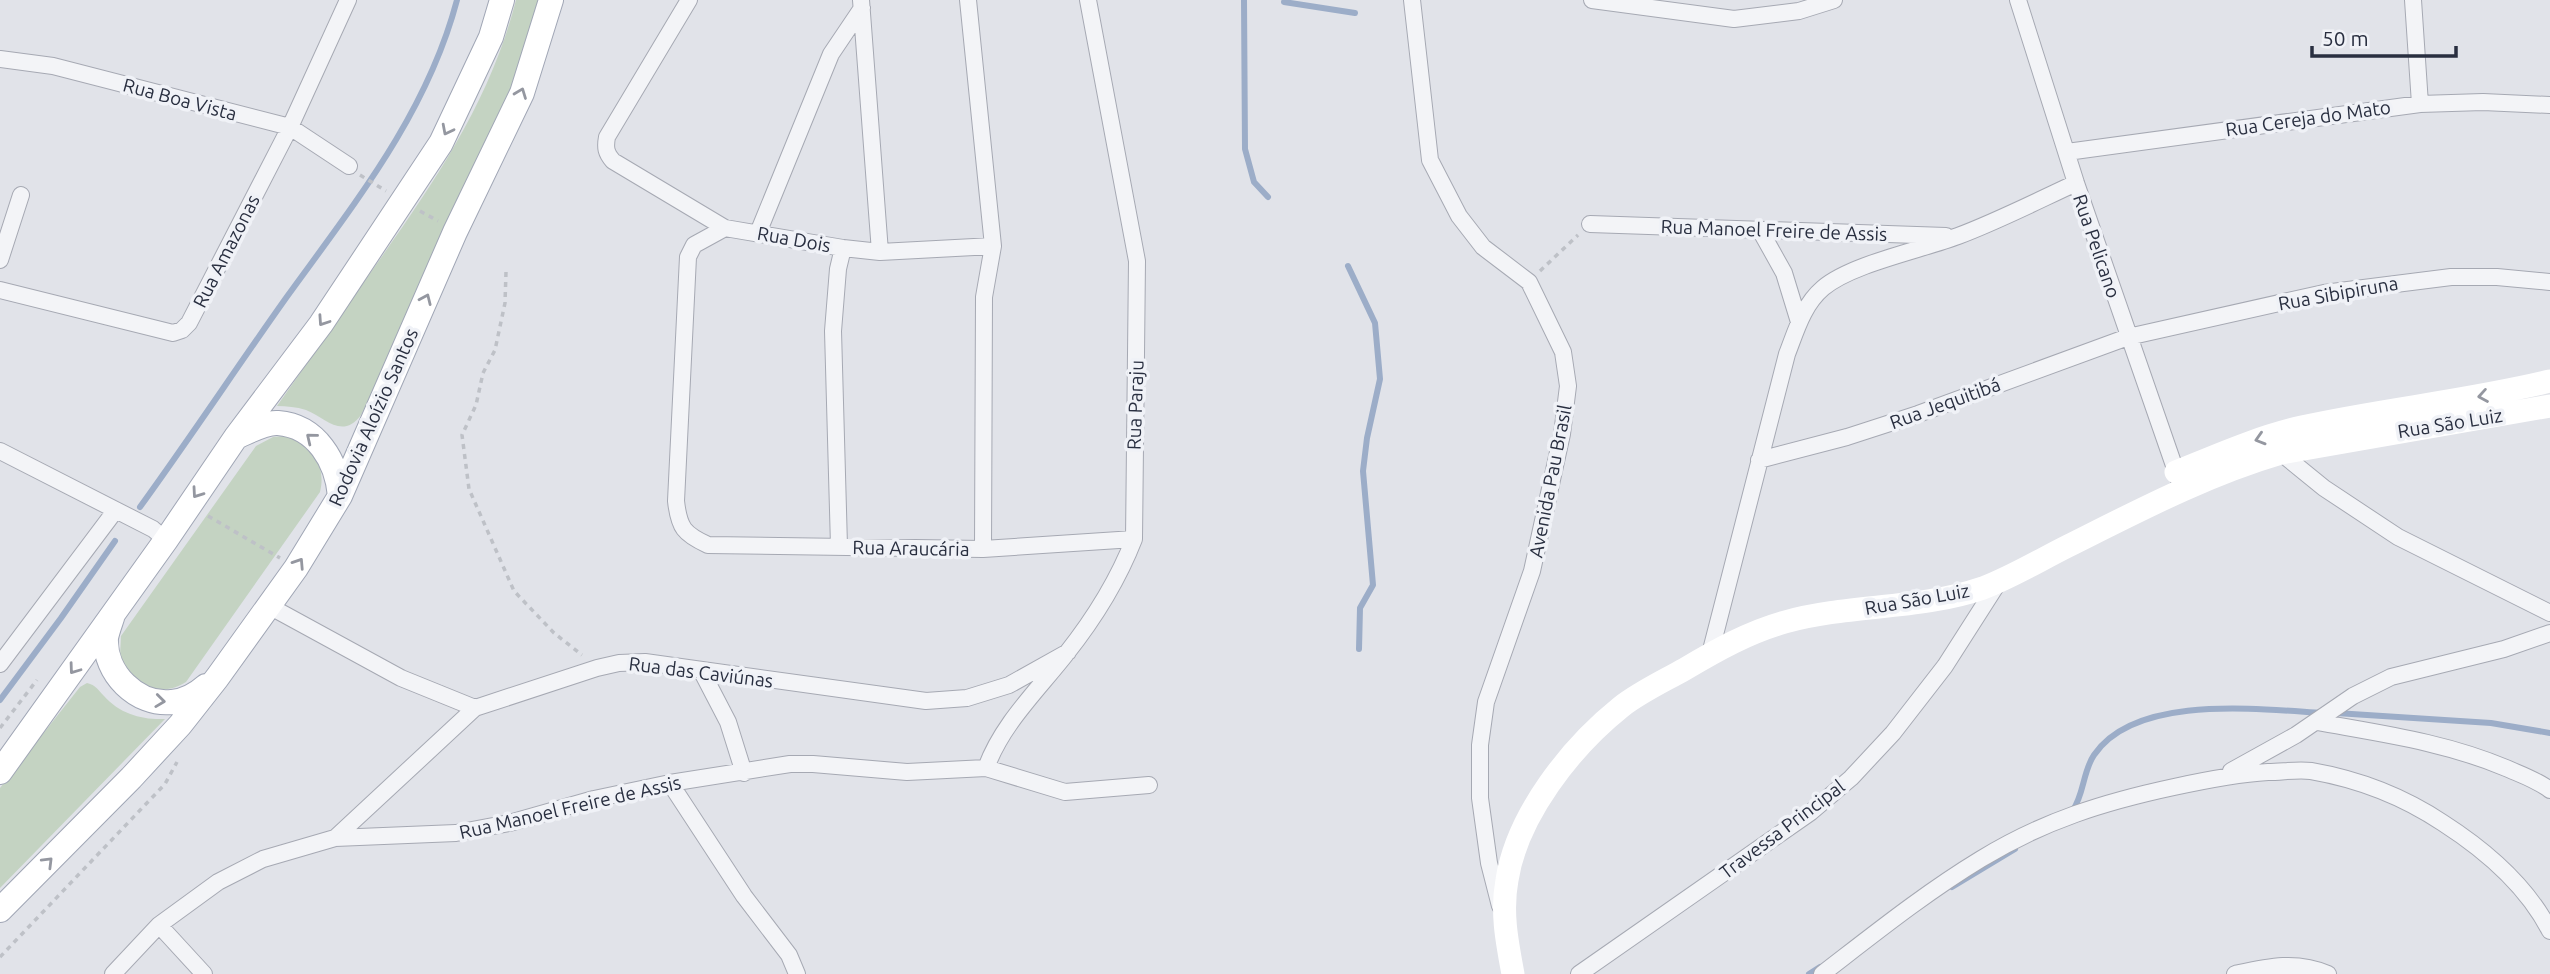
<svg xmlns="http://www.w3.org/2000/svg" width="2550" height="974" font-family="Ubuntu,sans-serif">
	<rect width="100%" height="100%" fill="#e1e3e9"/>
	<path fill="#c4d3c2" d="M516 0H541C498 144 426 279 361 415 342 440 326 418 306 410 296 407 287 406 277 406 311 358 344 310 378 262 436 180 491 99 516 0Z
		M283 436C310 440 327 465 320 492L186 682C167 694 155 689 135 682L120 656 121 636 256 446 273 437Z
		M87 683C96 685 98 690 104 696 120 714 142 720 165 719L0 888V788L80 687Z"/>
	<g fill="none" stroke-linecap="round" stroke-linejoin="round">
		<path stroke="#9cadc8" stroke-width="6" d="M1244 0 1245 149 1254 182 1268 197
			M1284 2 1355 13
			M1348 266 1375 323 1380 379 1367 438 1363 471 1373 585 1360 608 1359 649
			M140 507C190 438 237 367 286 298 354 204 427 114 457 0
			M0 700 61 618 115 541
			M2336 713 2491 723 2550 733
			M2073 810C2084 794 2083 771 2094 755 2135 694 2258 709 2322 713
			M1952 887 2015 849
			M1809 974 1820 967"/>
		<g stroke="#a6a9b3" stroke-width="18">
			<path id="street" d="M689 0 607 137C605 148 606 153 613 161L725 228 843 248 880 252 993 246
				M861 0 880 252
				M968 0 993 246 984 297 983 549
				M1412 0 1430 160 1459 216 1483 247 1529 282 1563 352 1568 386 1562 434 1532 571 1486 702 1480 745V798L1489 863 1500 906
				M1592 0 1734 19 1799 11 1834 0
				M2018 0 2076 183 2179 480
				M2413 0 2420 104
				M0 59 53 66 290 127 349 166
				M2067 152 2420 104 2483 102 2550 105
				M1590 224 1946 236
				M725 228 694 245 688 257 676 501C679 528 684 534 708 545L983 549 1134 539
				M1760 230 1784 273 1799 322
				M758 233 831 54 862 8
				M0 260 21 195
				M0 290 173 333 182 330 189 323 290 127 348 0
				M0 451 153 529 166 540
				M2281 453 2324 488 2398 537 2550 613
				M1759 460 1847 437 1918 414 2128 337 2324 293 2451 277H2497L2550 282
				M839 546 833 331 838 269 843 248
				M269 606 401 678 475 708 597 668 619 663 645 662 926 701 967 698 1009 685 1068 652
				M1710 654 1787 354C1796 331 1803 305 1823 288 1851 264 1921 250 1958 236 1998 221 2037 201 2076 183
				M0 664 115 511
				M702 672 728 722 744 773
				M2317 722C2383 734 2444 742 2506 768 2522 775 2537 780 2550 790
				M986 768C1002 724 1037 691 1066 654 1093 620 1118 580 1134 539L1137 261 1088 0
				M2231 771 2296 735 2353 696 2391 677 2504 649 2550 633
				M670 783 744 896 789 955 797 974
				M335 838 475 708
				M159 925 204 974
				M113 974 159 925 218 882 263 859 335 838 456 833 509 823 594 799 670 783 790 764H813L907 772 986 768 1065 792 1149 785
				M1579 974 1811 812 1851 778 1893 733 1945 666 2000 580
				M1822 974C1874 934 1925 893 1981 859 2043 821 2104 802 2174 787 2206 780 2236 774 2268 772 2282 772 2298 769 2311 771 2357 779 2404 797 2443 823 2485 850 2527 886 2550 931
				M2235 974C2267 967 2296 960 2328 974"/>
		</g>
		<g stroke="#a0a6b5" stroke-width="26">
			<path id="primary" d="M236 437C248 432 265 422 278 423 317 426 337 462 340 496
				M112 618C110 624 107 632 106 638 104 673 137 706 172 702 184 701 197 694 206 686
				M0 772 166 540 236 437 321 324 441 143 491 37 502 0
				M0 910 131 778 180 725 217 678 296 568 340 496 455 232 522 93 551 0"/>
		</g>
		<path stroke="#bec1c7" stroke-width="3.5" stroke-dasharray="5 5" stroke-linecap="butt" d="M360 175 386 191
			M420 211 438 221
			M1540 271 1578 235
			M506 272 505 303 495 350 483 373 476 405 462 435 469 489 514 591 554 633 582 655
			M208 516 280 558
			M0 728 37 680
			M0 957 165 784 177 762"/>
		<use href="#street" stroke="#f3f4f7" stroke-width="16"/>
		<path stroke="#fff" stroke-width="23" d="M2176 472C2218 455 2258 437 2302 427 2384 409 2468 401 2550 381
			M1513 974C1507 942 1501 912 1507 880 1517 815 1571 747 1621 707 1640 692 1664 681 1685 669 1717 650 1749 632 1785 622 1850 604 1919 610 1983 588 2012 577 2040 560 2068 546 2138 511 2206 475 2281 453L2550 406"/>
		<use href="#primary" stroke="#fff" stroke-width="24"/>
	</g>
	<defs><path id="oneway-chevron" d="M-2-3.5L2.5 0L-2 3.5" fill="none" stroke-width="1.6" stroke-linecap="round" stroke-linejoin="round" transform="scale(1.75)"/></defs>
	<g stroke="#9497a0">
		<use href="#oneway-chevron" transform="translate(521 93) rotate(-69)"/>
		<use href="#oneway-chevron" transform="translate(447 130) rotate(117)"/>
		<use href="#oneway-chevron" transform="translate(426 299) rotate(-66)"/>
		<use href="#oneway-chevron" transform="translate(323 321) rotate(124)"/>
		<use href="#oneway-chevron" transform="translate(2483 396) rotate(170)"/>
		<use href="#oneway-chevron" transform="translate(311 438) rotate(-141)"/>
		<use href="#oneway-chevron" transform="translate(2260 439) rotate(163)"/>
		<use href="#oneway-chevron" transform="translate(197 493) rotate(125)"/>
		<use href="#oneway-chevron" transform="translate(299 563) rotate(-57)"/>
		<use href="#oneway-chevron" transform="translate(74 669) rotate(126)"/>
		<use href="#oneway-chevron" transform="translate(160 701) rotate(7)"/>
		<use href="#oneway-chevron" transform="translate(48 862) rotate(-45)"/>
	</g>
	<g text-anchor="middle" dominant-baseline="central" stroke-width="7" stroke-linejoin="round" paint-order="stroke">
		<g font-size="19" fill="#292f40" stroke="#f0f2f7">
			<text transform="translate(180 99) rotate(15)">Rua Boa Vista</text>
			<text transform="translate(2308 118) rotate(-8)">Rua Cereja do Mato</text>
			<text transform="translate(1774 230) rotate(2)">Rua Manoel Freire de Assis</text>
			<text transform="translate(794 239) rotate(10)">Rua Dois</text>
			<text transform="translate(2097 246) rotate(71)">Rua Pelicano</text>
			<text transform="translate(226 251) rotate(-63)">Rua Amazonas</text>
			<text transform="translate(2338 293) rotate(-10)">Rua Sibipiruna</text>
			<text transform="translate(1945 403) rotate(-20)">Rua Jequitibá</text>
			<text transform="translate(1135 405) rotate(-88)">Rua Paraju</text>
			<text transform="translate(373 417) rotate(-66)">Rodovia Aloízio Santos</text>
			<text transform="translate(2450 423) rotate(-9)">Rua São Luiz</text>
			<text transform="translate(1550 481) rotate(-79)">Avenida Pau Brasil</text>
			<text transform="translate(911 548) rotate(1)">Rua Araucária</text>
			<text transform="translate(1917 599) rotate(-10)">Rua São Luiz</text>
			<text transform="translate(701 672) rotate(7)">Rua das Caviúnas</text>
			<text transform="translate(570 807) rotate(-13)">Rua Manoel Freire de Assis</text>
			<text transform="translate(1782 829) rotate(-37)">Travessa Principal</text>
		</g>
	</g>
	<path d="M2312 46v10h144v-10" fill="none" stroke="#292f40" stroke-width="3.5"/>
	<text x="2322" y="46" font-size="21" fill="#292f40" stroke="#f0f2f7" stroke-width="5" paint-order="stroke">50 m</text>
</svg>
